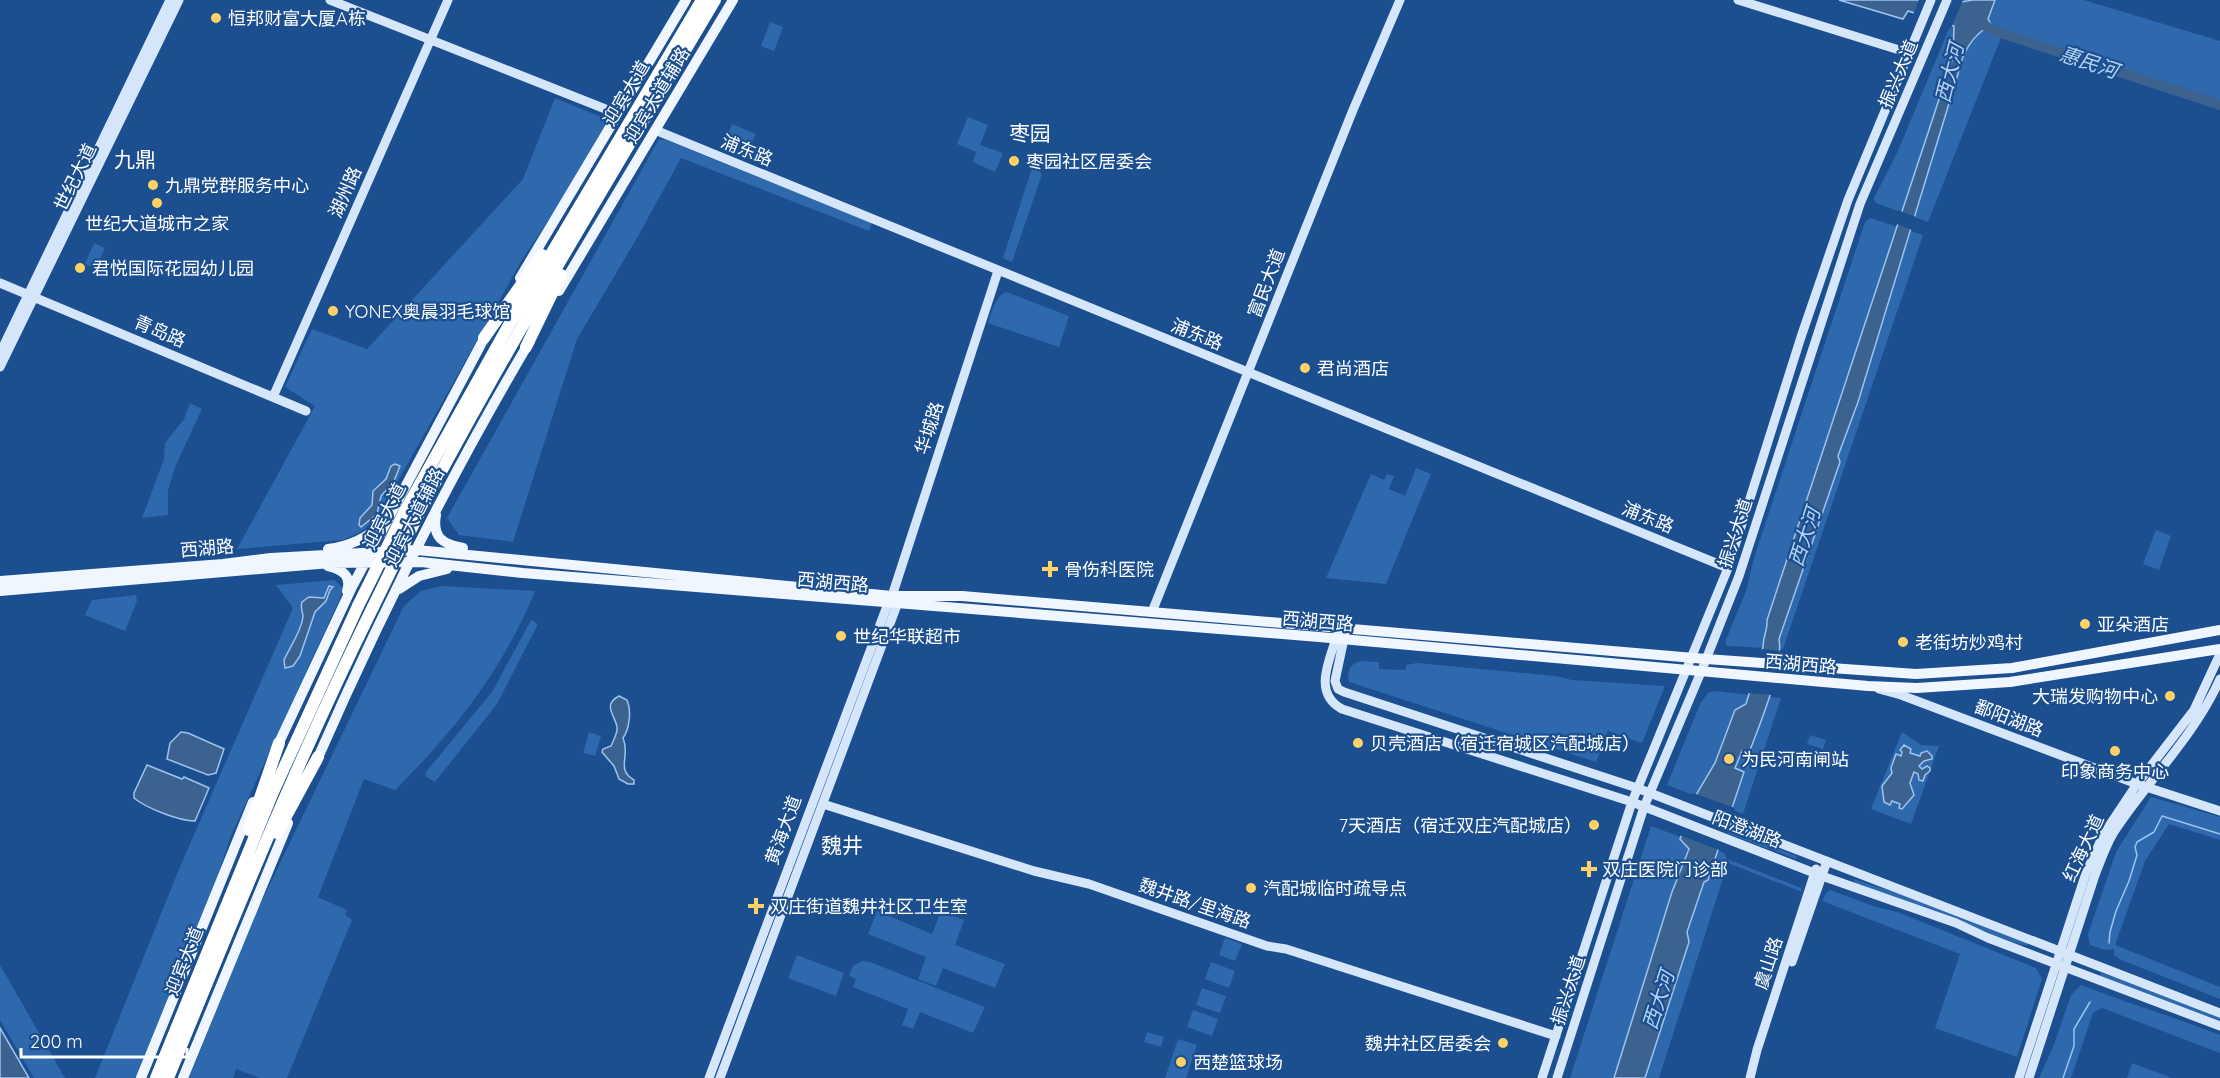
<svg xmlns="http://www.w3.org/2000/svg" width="2220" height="1078" font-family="Quicksand,'Noto Sans SC',sans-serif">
	<rect width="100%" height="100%" fill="#1b4f8f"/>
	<path fill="#2e69ad" d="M1961 0H2084L2220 41V101L2004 30 1928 222 1876 203 1874 198 1897 153Z
		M770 22 783 27 774 51 761 46Z
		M555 98 606 119 608 129 522 260 380 513 364 530 343 540 237 549 315 406 285 387 312 329 367 349 523 179Z
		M968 117 988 125 980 145 1003 153 995 172 973 162 976 152 957 144Z
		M732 124 756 134 750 147 726 137Z
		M659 139 666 140 872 223 869 231 681 158 637 238 577 339 513 542 459 535 447 518Z
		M1033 165 1041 168 1040 173 1042 174 1012 262 1003 258Z
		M1870 218 1923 235 1783 649 1727 646 1725 642 1746 591 1754 558 1865 222Z
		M94 243 105 248 96 269 85 264Z
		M1006 292 1069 316 1059 347 988 323C992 313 995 296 1006 292Z
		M190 403 202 409 176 465 168 490V515L142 518 164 459 165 443 184 419Z
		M1416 468 1431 474 1386 584 1326 578 1371 474 1384 480 1387 474 1394 476 1389 489 1405 496Z
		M2156 530 2171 536 2159 570 2143 564Z
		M334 580 342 587 341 596 230 838 193 954 144 1078H95L179 869 293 608 276 585Z
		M442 586 535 591C504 668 454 732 395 790L364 779 318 897 347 910 345 915 352 920 287 1078H260L236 1069 233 1078H189L256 913 404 606 421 591Z
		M136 595 137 601 125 631 85 615 92 600Z
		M531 620 538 624 497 704 435 782 425 776 426 772 492 692Z
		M1360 661 1379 662V669L1406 670V665L1417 663 1555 676 1572 680 1665 686 1642 743 1608 731 1596 762 1349 682C1347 671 1349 665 1360 661Z
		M1713 691 1781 698 1743 814 1667 785 1700 704 1708 693Z
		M589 732 601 736 595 756 583 753Z
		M1902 732 1921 745 1939 746 1911 824 1871 809Z
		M1810 735 1826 740 1823 749 1807 744Z
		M2151 797 2220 817V840L2169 824 2145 861 2115 945 2220 987V999L2119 959 2114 955V949L2105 950 2090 945 2088 934 2116 852Z
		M1688 814 1797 856 1796 859 1686 818Z
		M1651 826 1724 853 1727 859 1801 888 1802 892 1728 863 1659 1078H1570Z
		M1853 879 1900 894 2028 943V946L1988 935 1855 883Z
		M1830 890 1873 906 1900 913 2036 968 2042 979 2017 1057 1935 1028 1960 954 1822 901 1826 893Z
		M877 911 932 934 941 911 964 920 955 945 1005 964 995 988 943 968 936 986 918 979 926 957 868 934Z
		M1225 938 1242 944 1235 961 1219 955Z
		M797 955 844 973 836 996 788 978Z
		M862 961 870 962 985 1007 973 1033 920 1012 913 1029 902 1025 908 1009 853 987 856 979 849 976 853 966Z
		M1211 962 1235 971 1229 988 1205 979Z
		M0 965 65 1078H34L0 1020Z
		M2101 973 2144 987 2220 1016V1024L2099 977Z
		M2081 985C2127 1003 2174 1017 2220 1035V1053L2102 1008 2093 1013 2071 1078H2039L2053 1047 2071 995Z
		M1202 988 1226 996 1220 1013 1196 1005Z
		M1193 1010 1218 1019 1212 1036 1187 1027Z
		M1147 1032 1164 1037 1161 1047 1144 1042Z
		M1178 1039 1197 1045 1186 1078H1165Z
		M2132 1063 2172 1078H2127Z"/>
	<path fill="#3c6290" stroke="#9cc4f0" stroke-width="1.5" d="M1839 0H1932L1961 2 1973 0H1995L1988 19 1995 31 1983 30C1968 42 1962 56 1958 74L1858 402 1838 456 1840 462 1779 639C1784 668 1760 723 1749 753L1742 751 1735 768 1744 772 1708 880 1704 882 1687 932 1689 942 1645 1078H1614L1672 892 1689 849 1680 839 1696 795 1715 763 1735 710 1746 704 1763 647C1763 636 1768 630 1767 620L1953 57 1954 26 1908 11 1903 19Z
		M395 464 400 466 394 481 381 496 377 514 361 527 359 525 360 518 372 505 373 491 386 479 391 466Z
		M329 586 333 587 330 590 326 601 315 612 300 656 293 666 285 668 284 660C290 647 301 632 303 617 303 612 300 608 302 602L309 597 324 598Z
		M619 696 627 700C632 711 629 730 623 738 631 756 615 769 634 780V784H628L619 779 614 766 602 752 603 749 611 746C613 741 618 733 617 727 615 715 602 705 619 696Z
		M181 732 188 733 224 749 216 773 208 775 167 759 170 743Z
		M1904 745 1911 749 1910 753 1920 756 1921 753 1927 751 1932 756V759L1924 761 1919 766 1922 769 1927 766 1930 768V771L1925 775 1923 781 1919 780 1918 774 1914 772 1910 783 1914 795 1902 809 1899 808 1900 804 1892 801 1890 805 1884 802 1882 786 1892 773 1891 768 1896 754 1901 756 1902 752 1900 750Z
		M147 765 182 779 184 777 209 788 195 821C179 821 146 808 134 798V793Z
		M0 1028 29 1078H0Z"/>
	<path fill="#1b4f8f" d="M1919 0H1963L1951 28 1913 15Z
		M1898 210 1916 217 1912 230 1894 223Z
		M1759 649 1784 651 1772 695 1747 693Z
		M1693 793 1735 808 1722 851 1679 835Z"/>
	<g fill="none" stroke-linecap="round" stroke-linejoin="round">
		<path stroke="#9cc4f0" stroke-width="1.5" d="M2109 943 2110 932 2116 911 2129 881 2137 855 2135 847 2137 842 2154 832 2162 816 2220 834
			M2063 1078 2074 1046V1029L2090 1002"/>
		<path stroke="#3c6290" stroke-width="10" d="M1982 24 1995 31 2220 105"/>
		<path stroke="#d6e6fa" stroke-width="9" d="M330 0 618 114
			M1738 0 1909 53
			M655 130 1728 568
			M0 283 306 411
			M0 353 170 0
			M0 367 179 0
			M273 397 448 0
			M892 596 998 271
			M1152 612 1353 110 1400 0
			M1338 632C1331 658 1311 692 1342 709L1632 802 1822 876 1956 923 1988 938 2220 1026
			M1345 634 1335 681 1338 689 1344 692 1637 788 2220 1013
			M1879 689 1901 695 2137 784 2220 811
			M823 804 1034 871 1089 884 1267 946 1286 949 1556 1036
			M1792 962 1827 861
			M709 1078 890 598
			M720 1078 900 597
			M1542 1078 1632 802 1728 568 1801 337 1848 200 1931 0
			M1557 1078 1644 807 1701 672 1739 576 1860 204 1947 0
			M1750 1078 1757 1050 1816 869
			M2019 1078 2086 873 2103 835 2137 784 2194 710 2220 654
			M2029 1078 2095 875C2101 860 2106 845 2114 832 2148 780 2194 737 2220 679"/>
		<path stroke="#f0f6ff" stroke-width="10" d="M520 278 686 0
			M559 291 733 0
			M436 515C432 538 443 544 463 548
			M328 549C346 547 369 538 381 524
			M328 566C342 569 352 576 347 591
			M0 581 223 564 271 558 417 550 892 596H962L1706 659 1916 674 2012 668 2220 630
			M399 589 419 576 447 569
			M0 591 330 563 421 562 523 573 1319 637 1868 686 1917 688 2010 682 2220 649
			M276 749 352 587 487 333
			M316 762C379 618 450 476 530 341
			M141 1078 253 802
			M183 1078 288 823"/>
		<path stroke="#fff" stroke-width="12" d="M484 338 542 255
			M526 347 561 275
			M405 511 509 325 702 0
			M418 515C510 340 614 171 715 0
			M249 830 279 743
			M277 833 318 757
			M156 1078 273 792 358 606
			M168 1078C233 919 297 761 373 607"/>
		<path stroke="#fff" stroke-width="12" d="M358 606 405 511
			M373 607 418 515"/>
	</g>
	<g fill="#ffd166" stroke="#1b4f8f" stroke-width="2">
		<circle cx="216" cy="18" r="6"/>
		<circle cx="1014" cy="161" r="6"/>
		<circle cx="153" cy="185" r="6"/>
		<circle cx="157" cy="203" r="6"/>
		<circle cx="80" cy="268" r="6"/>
		<circle cx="333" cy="311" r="6"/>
		<circle cx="1305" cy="368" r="6"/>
		<path d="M1047 560h6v6h6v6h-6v6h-6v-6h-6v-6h6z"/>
		<circle cx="2085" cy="624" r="6"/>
		<circle cx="841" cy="636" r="6"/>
		<circle cx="1903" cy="642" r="6"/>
		<circle cx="2170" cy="696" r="6"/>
		<circle cx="1358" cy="743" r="6"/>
		<circle cx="2115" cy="751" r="6"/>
		<circle cx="1729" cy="759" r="6"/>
		<circle cx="1594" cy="825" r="6"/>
		<path d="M1586 860h6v6h6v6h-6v6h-6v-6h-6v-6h6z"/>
		<circle cx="1251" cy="888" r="6"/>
		<path d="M753 897h6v6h6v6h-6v6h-6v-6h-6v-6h6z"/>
		<circle cx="1503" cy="1043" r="6"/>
		<circle cx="1181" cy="1062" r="6"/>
	</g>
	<g text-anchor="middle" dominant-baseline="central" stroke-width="4.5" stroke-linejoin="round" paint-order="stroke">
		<g font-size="18" fill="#fff" stroke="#1b4f8f" text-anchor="start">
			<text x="228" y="18">恒邦财富大厦A栋</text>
			<text x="1026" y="161">枣园社区居委会</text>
			<text x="165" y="185">九鼎党群服务中心</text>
			<text x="157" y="223" text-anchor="middle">世纪大道城市之家</text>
			<text x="92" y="268">君悦国际花园幼儿园</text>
			<text x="345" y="311">YONEX奥晨羽毛球馆</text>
			<text x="1317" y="368">君尚酒店</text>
			<text x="1064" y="569">骨伤科医院</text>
			<text x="2097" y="624">亚朵酒店</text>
			<text x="853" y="636">世纪华联超市</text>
			<text x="1915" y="642">老街坊炒鸡村</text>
			<text x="2158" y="696" text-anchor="end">大瑞发购物中心</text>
			<text x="1370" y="743">贝壳酒店（宿迁宿城区汽配城店）</text>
			<text x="1741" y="759">为民河南闸站</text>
			<text x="2115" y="771" text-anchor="middle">印象商务中心</text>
			<text x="1582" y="825" text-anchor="end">7天酒店（宿迁双庄汽配城店）</text>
			<text x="1602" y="869">双庄医院门诊部</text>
			<text x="1263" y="888">汽配城临时疏导点</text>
			<text x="770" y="906">双庄街道魏井社区卫生室</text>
			<text x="1491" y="1043" text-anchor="end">魏井社区居委会</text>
			<text x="1193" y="1062">西楚篮球场</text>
		</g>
		<g font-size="18" fill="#fff" stroke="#1b4f8f">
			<text transform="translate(1898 74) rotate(-67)">振兴大道</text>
			<text transform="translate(626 93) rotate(-59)">迎宾大道</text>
			<text transform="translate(657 95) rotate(-59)">迎宾大道辅路</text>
			<text transform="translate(747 150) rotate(22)">浦东路</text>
			<text transform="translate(75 177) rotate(-64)">世纪大道</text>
			<text transform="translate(345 192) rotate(-66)">湖州路</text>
			<text transform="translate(1266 283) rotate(-69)">富民大道</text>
			<text transform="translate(160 331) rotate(23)">青岛路</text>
			<text transform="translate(1197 334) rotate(22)">浦东路</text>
			<text transform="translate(929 428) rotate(-72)">华城路</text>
			<text transform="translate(384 516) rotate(-63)">迎宾大道</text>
			<text transform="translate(414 517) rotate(-63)">迎宾大道辅路</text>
			<text transform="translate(1648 517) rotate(22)">浦东路</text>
			<text transform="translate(1735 533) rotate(-72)">振兴大道</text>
			<text transform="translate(207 548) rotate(-5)">西湖路</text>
			<text transform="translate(833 582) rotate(5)">西湖西路</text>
			<text transform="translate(1318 621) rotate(5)">西湖西路</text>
			<text transform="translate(1801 664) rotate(5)">西湖西路</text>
			<text transform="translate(2009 718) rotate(21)">鄱阳湖路</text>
			<text transform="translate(1747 829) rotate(21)">阳澄湖路</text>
			<text transform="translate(783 830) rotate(-70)">黄海大道</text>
			<text transform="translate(2083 848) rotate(-65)">红海大道</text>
			<text transform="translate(1195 903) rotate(19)">魏井路/里海路</text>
			<text transform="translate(184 961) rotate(-68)">迎宾大道</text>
			<text transform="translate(1768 963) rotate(-72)">虞山路</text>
			<text transform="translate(1568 990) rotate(-72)">振兴大道</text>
		</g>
		<g font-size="20" font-style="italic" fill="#b5d3f5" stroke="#1b4f8f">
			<text transform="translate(2089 62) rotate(18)">惠民河</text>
			<text transform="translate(1949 73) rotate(-76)">西大河</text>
			<text transform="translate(1804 537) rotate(-72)">西大河</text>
			<text transform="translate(1658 1000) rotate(-72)">西大河</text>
		</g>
		<g font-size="21" fill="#fff" stroke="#1b4f8f">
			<text x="1030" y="133">枣园</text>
			<text x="135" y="159">九鼎</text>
			<text x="842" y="845">魏井</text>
		</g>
	</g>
	<path d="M21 1048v9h166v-9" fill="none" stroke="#ffffff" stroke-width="3"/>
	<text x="30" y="1048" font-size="18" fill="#ffffff" stroke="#1b4f8f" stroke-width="4.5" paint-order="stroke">200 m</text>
</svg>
